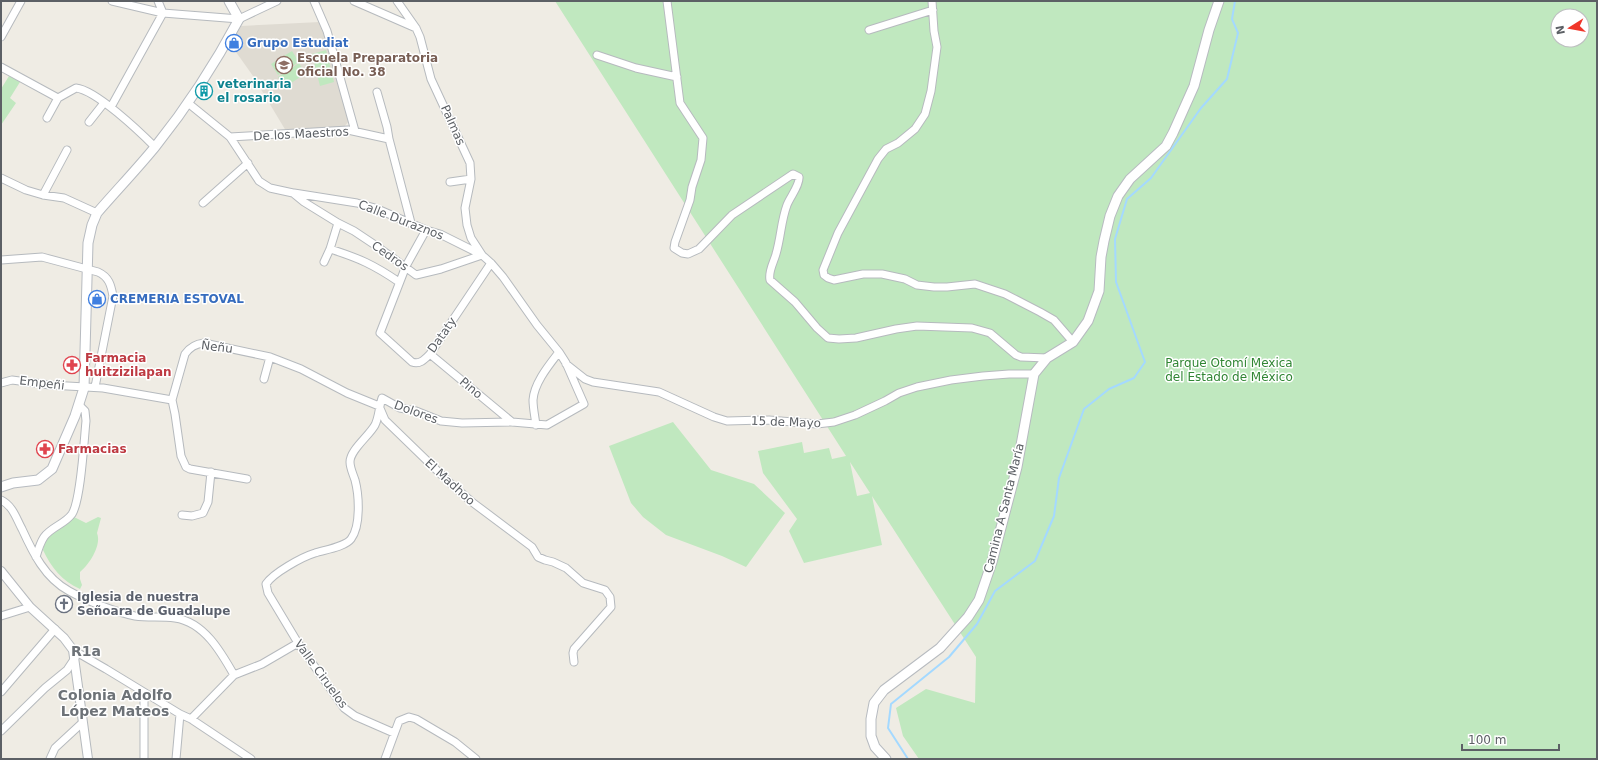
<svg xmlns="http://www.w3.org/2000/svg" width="1598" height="760" font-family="'DejaVu Sans',sans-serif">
	<rect width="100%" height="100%" fill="#efece4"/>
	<path fill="#dfdbd2" d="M320 22 349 121 343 128 286 131 253 76 231 45 241 26Z"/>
	<path fill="#c0e8bf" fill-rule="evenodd" d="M555 1H1597V759H919L903 736 896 708 926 689 975 703 976 657 872 496 882 545 804 563 789 531 797 519 763 473 758 451 802 442 804 453 829 448 832 459 846 456ZM1558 16H1582V40H1558ZM850 462 870 493 857 496Z
		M326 50 334 82 320 86 312 54Z
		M292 51 299 62 278 75 271 64Z
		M299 63 305 74 285 87 278 77Z
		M9 76 20 82 10 98 16 103 1 125V89Z
		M673 422 711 470 754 484 785 513 746 567 722 556 666 535 643 517 631 503 609 446Z
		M74 517 86 523 98 517 101 518 97 533C102 545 89 565 80 572V579L82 585 80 589C62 581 51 567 43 550L46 537Z"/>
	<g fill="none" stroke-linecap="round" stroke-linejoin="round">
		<path stroke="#a4d9ff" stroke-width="2" d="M908 759 888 728 891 704 949 657 977 624 995 591 1035 561 1054 516 1059 478 1084 409 1109 389 1134 378 1145 362 1116 282 1115 239 1127 199 1151 178 1201 108 1227 79 1238 33 1232 19 1235 1"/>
		<g stroke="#b6babe" stroke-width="9">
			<path id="minor" d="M112 1 163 13 239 19 277 1
				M314 1 327 31 355 131
				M354 1 416 28
				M667 1 680 103 703 138 701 160 692 187 690 200 675 242 674 248 682 253 688 254 699 249 732 215 793 174 799 177C800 185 790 197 787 205 781 221 781 237 776 254 774 262 768 271 770 280L795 302 817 328 828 338 839 339 856 338 896 329 917 326 972 328 990 333 1016 355 1021 357 1047 358
				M932 1 934 31 937 47 931 91 925 114 915 129 898 143 886 149 878 159 838 233 823 270 824 275 828 278 834 280 863 274H882L905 279 917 285 934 287H947L975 284 1005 294 1040 312 1054 320 1073 342
				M869 30 933 10
				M1 37 21 1
				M597 55 636 68 677 77
				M1 67 58 98 76 88C96 90 140 132 155 147
				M377 92 387 127 389 139
				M188 103 230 137 259 181 270 188 293 193 304 202 338 223 354 231 378 247 416 275 441 269 482 255
				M111 107 163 13 158 1
				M47 118 58 98
				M89 122 104 103
				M230 137 348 130 389 139 411 223
				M1 178 26 190 43 195 64 198 97 213
				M450 182 471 179
				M294 193 357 203 375 208 426 230 440 234 482 255
				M43 195 67 150
				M203 203 248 163
				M426 230 406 266 380 333 412 362C420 365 425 359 430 354L491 263
				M330 249C359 258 374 265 399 282
				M1 260 42 257 98 272C109 277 111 285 113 296L95 387
				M324 262 330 249 338 223
				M430 354 512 422
				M566 364 585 379 593 382 659 392 714 417 727 421 769 420 817 424 834 422 855 415 885 401 899 393 917 387 951 380 983 376 1009 374H1034
				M264 379 270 357
				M1 383 12 380 50 385 103 388 172 400
				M172 400 185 354C190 347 195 344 204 343L270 357 301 369 347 393 379 406
				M172 400 175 414 181 456 186 467 190 469 247 479
				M379 406 385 420 451 484 472 502 532 547 538 557 545 560 553 562 566 568 583 583 605 590 610 597 611 607 574 649 573 653 574 662
				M536 425C535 417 533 408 533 400 534 383 549 365 559 352
				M1 500C13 506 16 518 22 529 33 553 45 578 69 591 87 601 115 612 135 616 148 618 161 616 175 618 204 622 221 652 234 675
				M182 515 192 516 203 513 208 502 211 472
				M36 557C38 550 40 543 44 537 51 527 65 524 72 514 81 500 84 440 86 421L85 411 79 405
				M1 616 30 607
				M73 650 106 669 180 714 191 719 251 759
				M1 692 55 629
				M191 719 234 675 262 664 298 643
				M1 731 45 688 67 670 75 658
				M394 733 355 716 344 708 298 643 268 593 266 584C273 573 302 557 315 553 324 550 345 547 351 539 361 526 359 495 355 480 353 474 350 468 350 462 350 450 369 436 375 425 379 417 379 407 382 398L400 408 416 411 441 421 462 423 512 422 547 425 584 404 566 363 559 352 537 325 503 277 491 263 482 255 471 238 467 225 465 208 471 179 470 163 431 79 420 37 416 28 397 1
				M50 759 55 748 82 723
				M144 759V693
				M176 759 180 714
				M385 759 399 721 409 717 416 719 455 742 476 759"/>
		</g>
		<g stroke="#b6babe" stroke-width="10">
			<path id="tertiary" d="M1 571 30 607 64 638 73 650 88 759"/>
		</g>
		<g stroke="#b7bbc0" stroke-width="11">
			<path id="secondary" d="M1 487 13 483 38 480 52 469 75 416 84 388 88 243 92 225 97 213C116 191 137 169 155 147 187 107 215 64 239 19L229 1
				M886 759 875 747 871 736V719L874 703 884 690 940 648 968 617 979 600 992 562 1017 467 1034 374 1047 358 1073 342 1088 321 1099 291 1101 257 1104 241 1110 216 1118 196 1130 179 1166 146 1173 133 1194 86 1209 30 1219 1"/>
		</g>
		<use href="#minor" stroke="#fff" stroke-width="7"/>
		<use href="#tertiary" stroke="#fff" stroke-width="8"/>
		<use href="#secondary" stroke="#fff" stroke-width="9"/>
	</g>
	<defs>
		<g id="shop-ring" transform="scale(0.9)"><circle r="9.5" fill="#fff" stroke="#3f7fe0" stroke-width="1.5"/><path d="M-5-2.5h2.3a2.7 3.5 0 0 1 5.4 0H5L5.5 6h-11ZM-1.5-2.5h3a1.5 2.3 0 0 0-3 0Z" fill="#3f7fe0"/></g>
		<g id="school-ring" transform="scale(0.9)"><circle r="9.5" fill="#fff" stroke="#8d6e63" stroke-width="1.5"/><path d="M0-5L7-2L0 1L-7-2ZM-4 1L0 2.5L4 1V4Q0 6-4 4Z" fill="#8d6e63"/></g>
		<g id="building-ring" transform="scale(0.9)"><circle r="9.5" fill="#fff" stroke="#0f9aa8" stroke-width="1.5"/><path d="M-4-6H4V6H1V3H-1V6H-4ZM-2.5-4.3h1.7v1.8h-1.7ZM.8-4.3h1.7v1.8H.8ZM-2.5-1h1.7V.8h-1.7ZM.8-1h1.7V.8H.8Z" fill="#0f9aa8"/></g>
		<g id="pharmacy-ring" transform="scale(0.9)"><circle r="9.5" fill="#fff" stroke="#e0444e" stroke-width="1.5"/><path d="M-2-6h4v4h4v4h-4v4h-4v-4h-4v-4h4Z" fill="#e0444e"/></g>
		<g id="church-ring" transform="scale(0.9)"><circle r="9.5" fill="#fff" stroke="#6b7280" stroke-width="1.5"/><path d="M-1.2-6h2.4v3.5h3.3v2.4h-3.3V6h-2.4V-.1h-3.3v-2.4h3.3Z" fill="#6b7280"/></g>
	</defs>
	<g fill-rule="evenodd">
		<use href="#shop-ring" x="234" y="43"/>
		<use href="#school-ring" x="284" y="65"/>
		<use href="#building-ring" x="204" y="91"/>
		<use href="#shop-ring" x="97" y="299"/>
		<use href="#pharmacy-ring" x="72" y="365"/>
		<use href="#pharmacy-ring" x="45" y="449"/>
		<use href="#church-ring" x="64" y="604"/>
	</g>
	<g text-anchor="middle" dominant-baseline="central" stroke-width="3" stroke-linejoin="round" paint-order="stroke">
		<g font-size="12" font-weight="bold" fill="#366cbe" stroke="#fff" text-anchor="start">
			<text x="247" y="43">Grupo Estudiat</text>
			<text x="110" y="299">CREMERIA ESTOVAL</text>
		</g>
		<g font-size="12" font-weight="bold" fill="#785e54" stroke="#fff" text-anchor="start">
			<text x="297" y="58">Escuela Preparatoria<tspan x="297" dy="14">oficial No. 38</tspan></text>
		</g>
		<g font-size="12" font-weight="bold" fill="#0d838f" stroke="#fff" text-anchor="start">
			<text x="217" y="84">veterinaria<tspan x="217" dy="14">el rosario</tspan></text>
		</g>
		<g font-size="12" fill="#5c6065" stroke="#fff">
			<text transform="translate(453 125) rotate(66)">Palmas</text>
			<text transform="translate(301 134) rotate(-3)">De los Maestros</text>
			<text transform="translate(401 220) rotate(21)">Calle Duraznos</text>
			<text transform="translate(390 256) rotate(35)">Cedros</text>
			<text transform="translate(442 335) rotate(-55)">Dataty</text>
			<text transform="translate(217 347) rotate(7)">Ñeñu</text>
			<text transform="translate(42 383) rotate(7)">Empeñi</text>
			<text transform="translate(471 388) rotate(40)">Pino</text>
			<text transform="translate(416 412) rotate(20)">Dolores</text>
			<text transform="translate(786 422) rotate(2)">15 de Mayo</text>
			<text transform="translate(450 482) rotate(42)">El Madhoo</text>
			<text transform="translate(1004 508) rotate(-76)">Camina A Santa María</text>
			<text transform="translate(321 674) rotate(54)">Valle Ciruelos</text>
		</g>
		<g font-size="12" font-weight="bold" fill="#be3a42" stroke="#fff" text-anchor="start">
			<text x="85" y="358">Farmacia<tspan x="85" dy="14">huitzizilapan</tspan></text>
			<text x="58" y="449">Farmacias</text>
		</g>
		<g font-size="12" fill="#318634" stroke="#fff">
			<text x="1229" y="363">Parque Otomí Mexica<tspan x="1229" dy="14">del Estado de México</tspan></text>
		</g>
		<g font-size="12" font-weight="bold" fill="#5b616d" stroke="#fff" text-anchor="start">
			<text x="77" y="597">Iglesia de nuestra<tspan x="77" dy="14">Señoara de Guadalupe</tspan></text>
		</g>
		<g font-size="14" font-weight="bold" fill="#6d7277" stroke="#fff">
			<text x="86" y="651">R1a</text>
			<text x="115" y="695">Colonia Adolfo<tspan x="115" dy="16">López Mateos</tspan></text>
		</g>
	</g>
	<rect width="1598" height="760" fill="none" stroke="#5c6065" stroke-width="4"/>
	<g transform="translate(1570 28) rotate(259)"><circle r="19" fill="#ffffff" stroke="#bebfc1"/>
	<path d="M0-3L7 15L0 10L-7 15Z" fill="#f03529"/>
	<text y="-6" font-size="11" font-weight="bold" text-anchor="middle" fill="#5c6065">N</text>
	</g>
	<path d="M1462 744v6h97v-6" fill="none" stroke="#5c6065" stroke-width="2"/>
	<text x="1468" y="744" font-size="12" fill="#5c6065" stroke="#ffffff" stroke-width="3" paint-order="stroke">100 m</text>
</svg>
